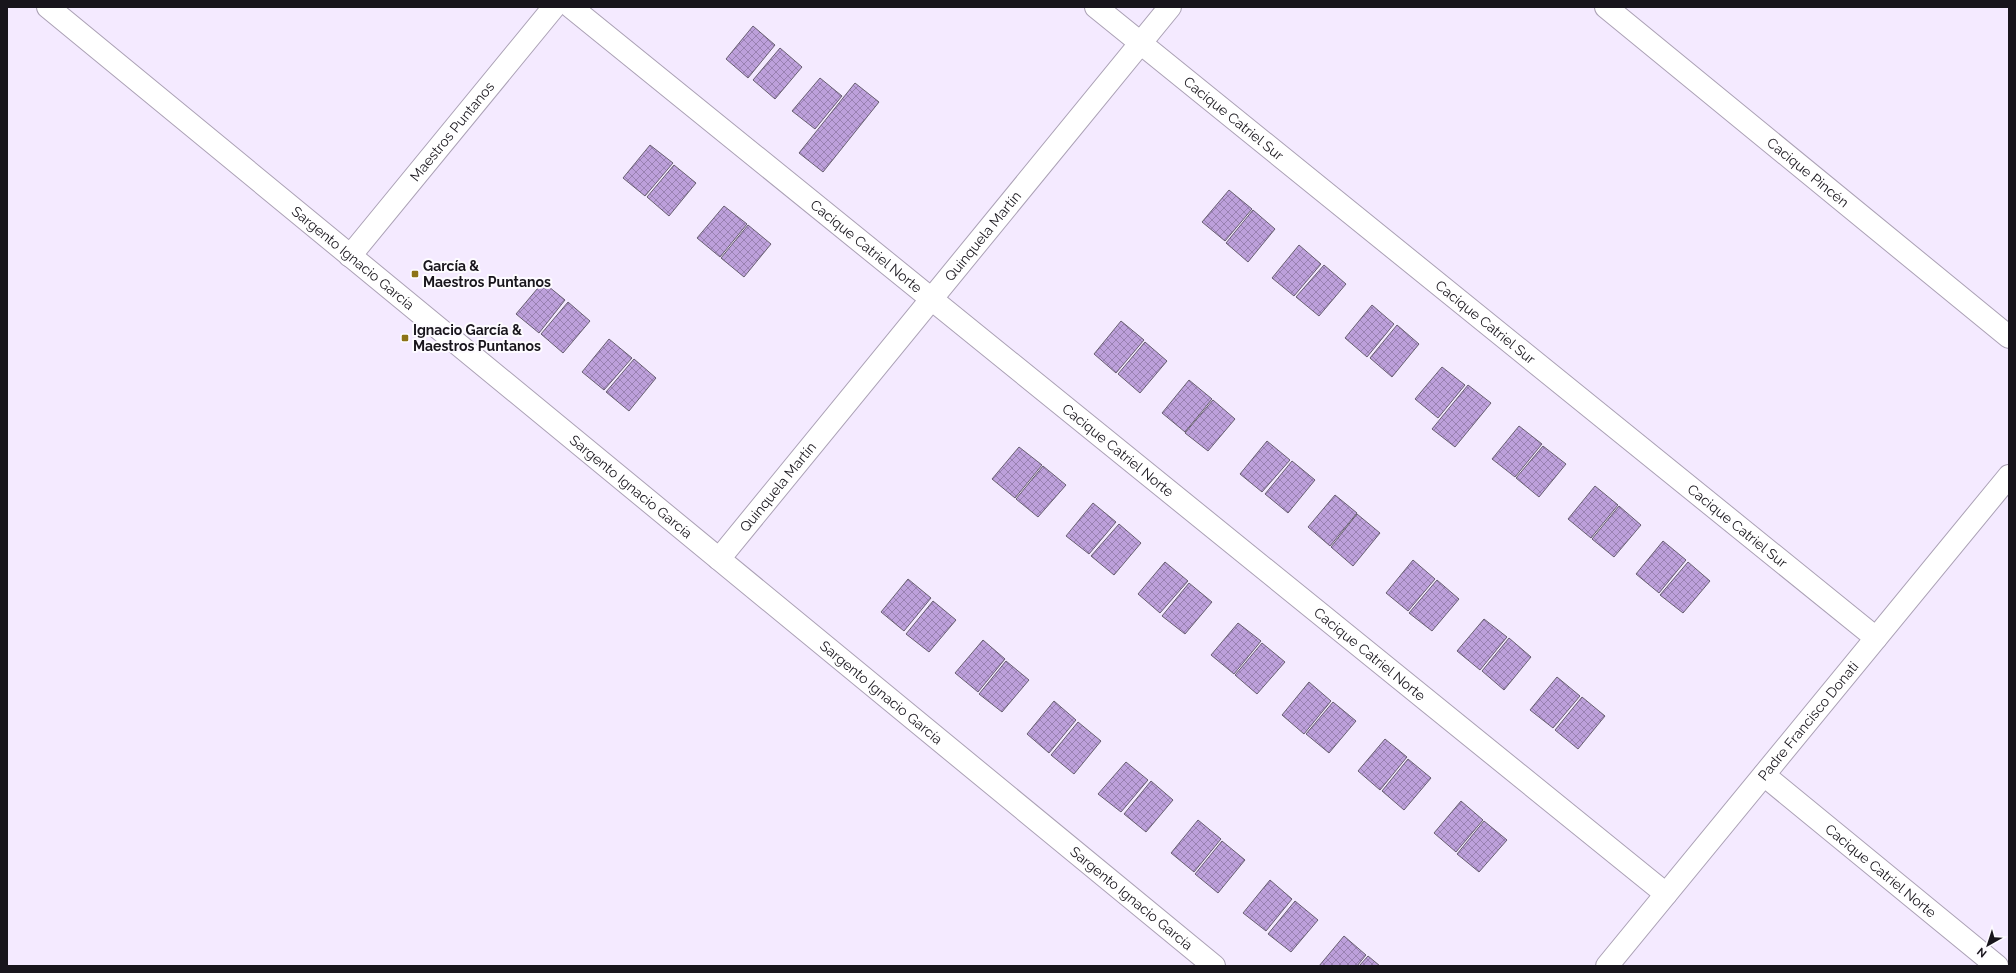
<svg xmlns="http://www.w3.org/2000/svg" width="2016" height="973" font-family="Raleway,sans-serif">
	<defs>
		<pattern id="building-cross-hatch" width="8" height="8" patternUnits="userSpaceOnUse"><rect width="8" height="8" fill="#bda0db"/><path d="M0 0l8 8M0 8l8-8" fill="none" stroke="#9981b1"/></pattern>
	</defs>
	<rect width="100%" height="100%" fill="#f4eaff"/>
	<path fill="url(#building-cross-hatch)" stroke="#685f71" d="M753 26 775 45 748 78 726 59Z
		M780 48 802 67 775 99 753 80Z
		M820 78 842 96 815 129 792 111Z
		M855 83 879 102 823 172 799 153Z
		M650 145 673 163 645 196 623 178Z
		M674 165 696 183 669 216 647 197Z
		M1229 190 1252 209 1225 241 1202 222Z
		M724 206 747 224 720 257 697 238Z
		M1253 210 1275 229 1248 262 1226 243Z
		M748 225 771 244 744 277 721 258Z
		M1299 245 1321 264 1294 296 1272 278Z
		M1324 265 1346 284 1319 316 1296 297Z
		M543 282 565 300 539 333 516 314Z
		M568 302 590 321 563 353 541 334Z
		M1372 305 1394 324 1367 357 1345 338Z
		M1121 321 1144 340 1116 373 1094 354Z
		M1397 325 1419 344 1392 377 1370 358Z
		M609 339 632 358 604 390 582 372Z
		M1145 342 1167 361 1140 393 1118 374Z
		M634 359 656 378 629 411 606 392Z
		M1442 367 1465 385 1438 418 1415 399Z
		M1189 380 1212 399 1185 432 1162 413Z
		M1468 385 1491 403 1455 447 1432 429Z
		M1213 400 1235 419 1208 451 1185 433Z
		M1519 426 1542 444 1515 477 1492 459Z
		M1267 441 1290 460 1262 492 1240 474Z
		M1543 446 1566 464 1539 497 1516 478Z
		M1019 447 1042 465 1015 498 992 479Z
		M1292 461 1315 480 1288 513 1265 494Z
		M1043 466 1066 485 1038 517 1016 499Z
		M1595 486 1618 505 1591 538 1568 519Z
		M1335 495 1357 513 1330 546 1308 527Z
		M1093 503 1116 522 1089 554 1066 536Z
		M1619 506 1641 525 1614 557 1592 539Z
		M1357 514 1380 533 1353 566 1331 547Z
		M1119 524 1141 543 1114 575 1091 556Z
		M1663 541 1686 560 1659 593 1636 574Z
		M1413 560 1435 579 1408 611 1386 593Z
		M1165 562 1188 581 1160 613 1138 594Z
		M1688 562 1710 581 1683 613 1660 595Z
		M908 579 931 598 904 631 881 612Z
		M1437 580 1459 599 1432 631 1409 613Z
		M1189 583 1212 602 1185 634 1162 616Z
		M933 601 956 620 929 652 906 634Z
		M1484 619 1507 637 1480 670 1457 651Z
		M1238 623 1261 641 1234 674 1211 655Z
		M1509 638 1531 657 1504 690 1482 671Z
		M983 640 1005 659 978 692 955 673Z
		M1262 643 1285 662 1257 694 1235 675Z
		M1006 661 1029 680 1002 712 979 694Z
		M1557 677 1580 696 1553 728 1530 710Z
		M1309 682 1331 701 1304 734 1282 715Z
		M1582 697 1605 716 1578 749 1555 730Z
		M1054 701 1076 720 1049 753 1027 734Z
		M1333 702 1356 721 1329 753 1306 734Z
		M1078 722 1101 741 1074 774 1051 755Z
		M1385 739 1407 757 1380 790 1358 771Z
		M1408 759 1431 778 1404 810 1382 791Z
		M1126 762 1148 780 1121 812 1098 794Z
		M1151 781 1173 800 1146 832 1124 814Z
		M1461 801 1483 820 1456 852 1434 833Z
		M1198 820 1221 839 1194 872 1171 853Z
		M1484 821 1507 840 1479 872 1457 854Z
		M1222 841 1245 860 1218 893 1195 874Z
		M1270 880 1292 899 1266 931 1243 913Z
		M1295 901 1318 920 1291 952 1268 934Z
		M1344 936 1366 955 1357 966H1319Z
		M1368 956 1380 966H1359Z"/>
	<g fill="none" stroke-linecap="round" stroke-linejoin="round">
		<g stroke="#aba1b5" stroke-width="24">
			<g id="minor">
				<path id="s1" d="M571 7 1666 894"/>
				<path id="s2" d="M1096 7 1876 638"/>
				<path id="s3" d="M1606 7 2009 337"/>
				<path id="s4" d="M350 256 554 7"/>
				<path id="s5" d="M719 559 1170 7"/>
				<path id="s6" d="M1764 775 1997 966"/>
			</g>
		</g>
		<g stroke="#aba1b5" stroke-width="24">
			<g id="tertiary">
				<path id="s7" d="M48 7 1214 966"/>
				<path id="s8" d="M1607 966 2009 476"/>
			</g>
		</g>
		<use href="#minor" stroke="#fff" stroke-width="22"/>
		<use href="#tertiary" stroke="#fff" stroke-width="22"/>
	</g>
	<g fill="#8d7317" stroke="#fdfbff" stroke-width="1.5">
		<rect x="411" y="270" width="8" height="8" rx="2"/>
		<rect x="401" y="334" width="8" height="8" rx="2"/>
	</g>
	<g text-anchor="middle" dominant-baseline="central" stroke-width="4" stroke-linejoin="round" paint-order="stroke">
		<g font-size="14" fill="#18151c" stroke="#fdfbff">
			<text stroke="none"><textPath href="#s2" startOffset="177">Cacique Catriel Sur</textPath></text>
			<text stroke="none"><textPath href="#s4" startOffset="161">Maestros Puntanos</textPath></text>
			<text stroke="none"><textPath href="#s3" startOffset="261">Cacique Pincén</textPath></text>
			<text stroke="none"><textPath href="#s5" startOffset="417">Quinquela Martín</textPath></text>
			<text stroke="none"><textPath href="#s1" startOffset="380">Cacique Catriel Norte</textPath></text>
			<text stroke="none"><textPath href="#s7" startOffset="395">Sargento Ignacio García</textPath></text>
			<text stroke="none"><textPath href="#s2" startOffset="501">Cacique Catriel Sur</textPath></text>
			<text stroke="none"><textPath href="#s1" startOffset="704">Cacique Catriel Norte</textPath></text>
			<text stroke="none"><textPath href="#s7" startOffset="755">Sargento Ignacio García</textPath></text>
			<text stroke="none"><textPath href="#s5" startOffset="93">Quinquela Martín</textPath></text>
			<text stroke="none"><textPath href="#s2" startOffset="825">Cacique Catriel Sur</textPath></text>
			<text stroke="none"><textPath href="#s1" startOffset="1028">Cacique Catriel Norte</textPath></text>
			<text stroke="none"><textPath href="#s7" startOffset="1079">Sargento Ignacio García</textPath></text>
			<text stroke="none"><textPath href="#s8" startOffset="317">Padre Francisco Donati</textPath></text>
			<text stroke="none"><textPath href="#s6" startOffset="151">Cacique Catriel Norte</textPath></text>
			<text stroke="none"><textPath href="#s7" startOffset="1403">Sargento Ignacio García</textPath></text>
		</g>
		<g font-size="14" font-weight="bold" fill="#18151c" stroke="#fdfbff" text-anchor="start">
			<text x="423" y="266">García &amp;<tspan x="423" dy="16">Maestros Puntanos</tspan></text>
			<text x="413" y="330">Ignacio García &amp;<tspan x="413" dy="16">Maestros Puntanos</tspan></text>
		</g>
	</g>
	<rect width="2016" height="973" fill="none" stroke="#18151c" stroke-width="16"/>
	<g transform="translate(1988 945) rotate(219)" stroke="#fdfbff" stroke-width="3" paint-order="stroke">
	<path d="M0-3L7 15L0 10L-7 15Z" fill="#18151c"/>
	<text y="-6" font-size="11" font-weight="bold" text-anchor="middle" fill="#18151c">N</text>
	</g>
</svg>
